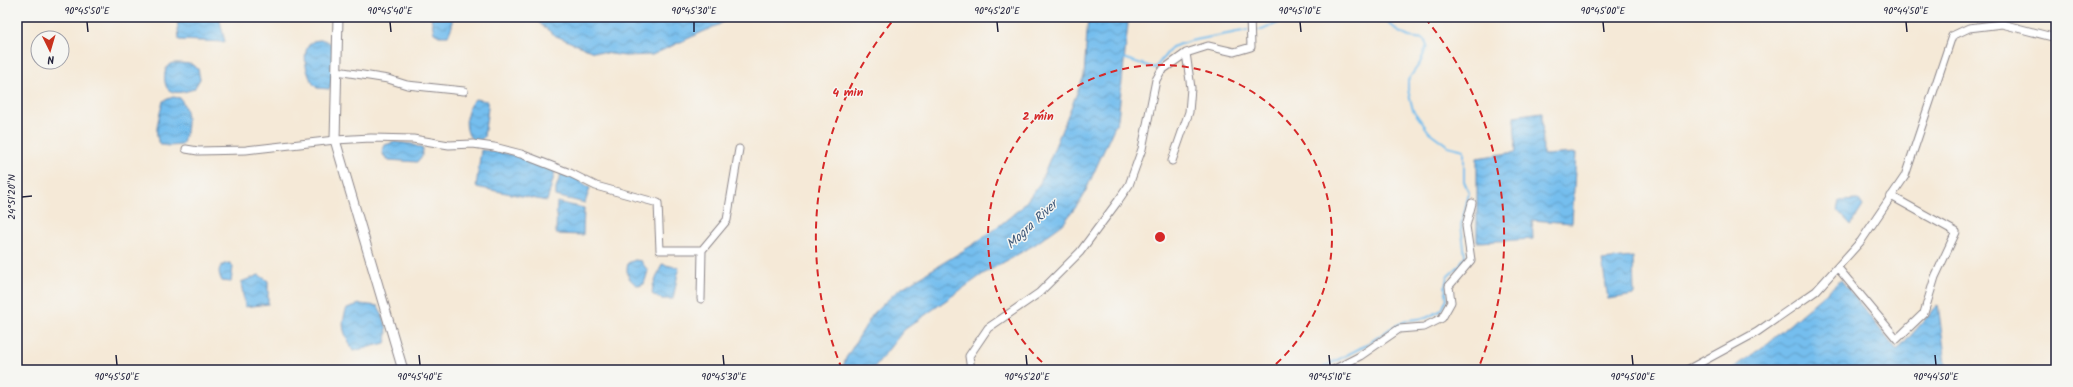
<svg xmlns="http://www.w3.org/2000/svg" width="2073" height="387" font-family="Kalam,sans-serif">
	<defs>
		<pattern id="water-waves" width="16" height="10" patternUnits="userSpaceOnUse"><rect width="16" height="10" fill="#75beee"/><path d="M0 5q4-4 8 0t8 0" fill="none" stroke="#609ac2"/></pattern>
	</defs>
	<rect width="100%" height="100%" fill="#f6f6f2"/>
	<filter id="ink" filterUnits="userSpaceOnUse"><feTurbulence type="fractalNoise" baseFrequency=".025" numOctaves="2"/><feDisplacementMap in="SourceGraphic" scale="8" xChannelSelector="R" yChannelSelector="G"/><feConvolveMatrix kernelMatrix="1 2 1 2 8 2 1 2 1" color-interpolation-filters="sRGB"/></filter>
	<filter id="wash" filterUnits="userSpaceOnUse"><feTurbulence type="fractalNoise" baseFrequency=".012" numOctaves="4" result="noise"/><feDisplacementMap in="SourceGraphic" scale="16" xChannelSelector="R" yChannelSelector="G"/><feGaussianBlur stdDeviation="0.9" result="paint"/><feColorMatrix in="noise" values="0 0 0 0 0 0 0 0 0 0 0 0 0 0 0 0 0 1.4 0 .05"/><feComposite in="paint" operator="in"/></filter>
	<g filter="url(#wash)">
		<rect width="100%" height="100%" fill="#f5e9d7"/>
		<path fill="url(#water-waves)" stroke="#4c7094" d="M177 17H219L225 42 179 40Z
			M431 17H452V26L448 36H439L434 33Z
			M532 17H730L720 24 652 55 625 56 591 51 554 35Z
			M1088 17H1126L1128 24 1118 119 1082 199 1063 224 1034 245 983 274 904 330 872 370H842L846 358 873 314 897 291 974 244 1004 222 1023 206 1040 183 1084 76Z
			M324 40 332 44 334 65 330 89 317 88C307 80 298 48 314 41 317 40 321 40 324 40Z
			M179 63 191 64 198 69 200 79 194 89C187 91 176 95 169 90 163 86 163 68 170 64 172 63 177 63 179 63Z
			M173 97 180 98C190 112 188 130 182 145 176 145 169 147 163 145 150 141 161 111 163 101Z
			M475 99 487 101 488 108 484 137 477 143C462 137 464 109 475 99Z
			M1542 112 1543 155 1576 153 1572 223 1532 220 1533 239 1477 242V158L1516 152 1514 116Z
			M395 142 412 144 423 149 422 156 417 162 389 160 384 156 382 151 385 145Z
			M481 150C509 152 531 159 555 172L547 201 476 187Z
			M561 174 577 179 590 188 585 203 556 196V188Z
			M1859 200 1863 206 1851 225 1838 211 1840 201Z
			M557 202 584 208 583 235 556 234Z
			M1633 257 1634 295 1608 299 1602 260Z
			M635 260 641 261 648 271 644 284 639 286C629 281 625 274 628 263Z
			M230 263 233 267 231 282 222 281C217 271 218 264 230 263Z
			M662 264 679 268 673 299H662L652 294 653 286Z
			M259 275 268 281V304L245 307 241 282Z
			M1841 280 1897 351 1938 305 1947 370H1731L1768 343Z
			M360 304 378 306C384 317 390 331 385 343L353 351C345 333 339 328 347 308Z"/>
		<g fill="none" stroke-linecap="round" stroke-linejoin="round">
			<path stroke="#75beee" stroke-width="2" d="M1253 30H1262L1291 17
				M1123 58 1155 68 1172 47 1190 41 1248 30
				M1322 370 1324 367 1366 345 1391 328 1408 320 1426 318 1442 310 1447 298 1445 287 1447 277 1459 266 1465 256 1461 225 1469 193 1464 181V150L1448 146 1429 132 1413 110 1408 90V80L1420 63 1427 46 1424 39 1409 37 1399 32 1382 17"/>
		</g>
	</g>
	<g filter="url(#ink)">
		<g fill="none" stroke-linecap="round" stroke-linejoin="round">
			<g stroke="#8c8689" stroke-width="9">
				<path id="minor" d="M337 71 388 79 407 85 464 91
					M186 149 198 151 246 150 335 140 371 138 413 139 449 145 473 144 494 147 521 154 570 173 596 186 658 203 660 250H702L701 299
					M1172 161 1189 112 1191 88 1186 53 1208 46 1234 52 1251 47 1250 17
					M702 250 727 220 739 149
					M1838 268 1897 339 1924 313 1935 277 1956 232 1891 196
					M971 370 969 356 988 328 1039 293 1080 252 1118 201 1129 185 1142 149 1156 80 1161 71 1186 53
					M1333 370 1360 356 1399 329 1424 327 1442 318 1451 302 1449 286 1471 260 1466 226 1472 203
					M1687 370 1757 332 1816 291 1861 241 1905 176 1952 36 1969 28 2002 24 2056 38"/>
			</g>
			<g stroke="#8c8689" stroke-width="11">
				<path id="tertiary" d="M338 17 335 140 403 370"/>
			</g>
			<use href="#minor" stroke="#fff" stroke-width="7"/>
			<use href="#tertiary" stroke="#fff" stroke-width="9"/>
		</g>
	</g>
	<path fill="none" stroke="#22223b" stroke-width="1.5" d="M87 22 88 32M390 22 391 32M694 22V32M997 22 998 32M1300 22 1301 32M1603 22 1604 32M1906 22 1907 32M22 197 32 196M116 355 117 365M419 355 420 365M723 355 724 365M1026 355 1027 365M1329 355 1330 365M1632 355 1633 365M1935 355 1936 365"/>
	<g fill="none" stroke="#d62828" stroke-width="2" stroke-dasharray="7 5">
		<path d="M1051 370A172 172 0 1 1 1269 370"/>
		<path d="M842 369A344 344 0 0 1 895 18M1425 18A344 344 0 0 1 1478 369"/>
	</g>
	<g text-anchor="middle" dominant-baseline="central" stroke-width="3" stroke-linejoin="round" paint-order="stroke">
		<g font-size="13" font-style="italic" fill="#3f597a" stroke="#f6f6f2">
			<text transform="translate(1032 225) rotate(-43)">Mogra River</text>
		</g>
	</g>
	<circle cx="1160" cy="237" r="6" fill="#d62828" stroke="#f6f6f2" stroke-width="2"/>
	<g font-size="12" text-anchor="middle" font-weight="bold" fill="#d62828" stroke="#f6f6f2" stroke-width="3" stroke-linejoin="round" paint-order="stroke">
		<text x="848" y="96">4 min</text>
		<text x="1038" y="120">2 min</text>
	</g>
	<rect width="2073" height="387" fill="none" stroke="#f6f6f2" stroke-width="44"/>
	<g transform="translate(50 50) rotate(175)"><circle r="19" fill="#f6f6f2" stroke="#a1a1a9"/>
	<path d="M0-3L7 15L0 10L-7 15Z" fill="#c8321e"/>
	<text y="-6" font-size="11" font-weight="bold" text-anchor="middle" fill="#22223b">N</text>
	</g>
	<rect x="22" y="22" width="2029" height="343" fill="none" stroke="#22223b" stroke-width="1.5"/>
	<g font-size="10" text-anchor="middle" fill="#22223b">
		<text x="87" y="14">90°45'50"E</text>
		<text x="390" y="14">90°45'40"E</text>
		<text x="694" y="14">90°45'30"E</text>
		<text x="997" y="14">90°45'20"E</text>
		<text x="1300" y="14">90°45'10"E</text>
		<text x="1603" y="14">90°45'00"E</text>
		<text x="1906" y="14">90°44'50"E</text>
		<text transform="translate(11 197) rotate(-90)" y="4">24°51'20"N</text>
		<text x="117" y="380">90°45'50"E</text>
		<text x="420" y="380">90°45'40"E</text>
		<text x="724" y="380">90°45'30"E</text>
		<text x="1027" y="380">90°45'20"E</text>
		<text x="1330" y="380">90°45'10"E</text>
		<text x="1633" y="380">90°45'00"E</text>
		<text x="1936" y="380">90°44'50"E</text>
	</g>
</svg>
